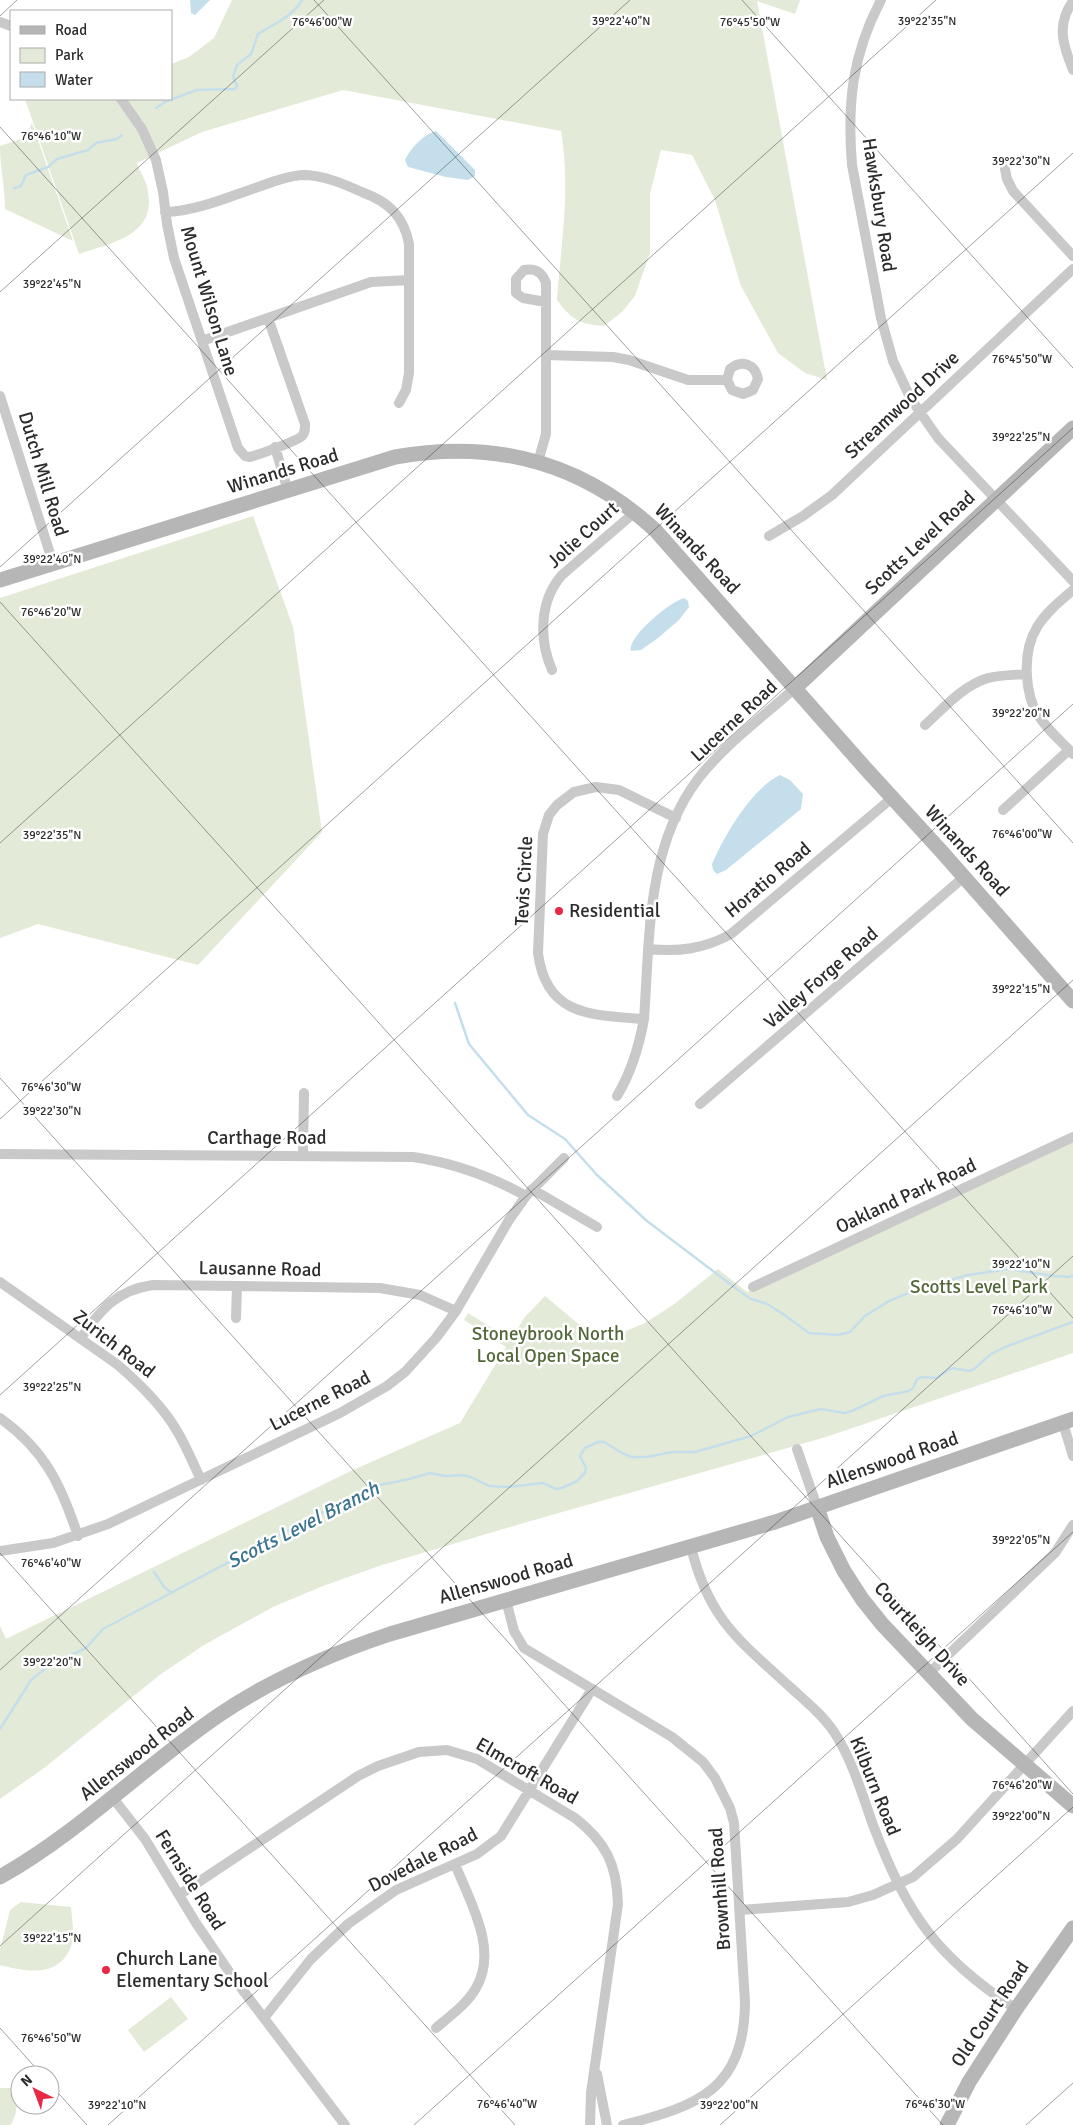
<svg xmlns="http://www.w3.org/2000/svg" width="1073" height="2125" font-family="Signika,sans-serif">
	<rect width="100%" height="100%" fill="#fff"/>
	<path fill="#e3ead8" d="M232 0H800L795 14 757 1 827 380 805 373 778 353 741 286 715 200 692 155 661 150 650 194V253L635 296 622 312 604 326C579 324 572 320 557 300 561 242 571 190 561 131L343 90 202 132 137 163C140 172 147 182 148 192 156 236 110 243 79 254L25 99H171V64L189 57 214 38Z
		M32 123 73 241 5 209C5 188 0 167 0 146L26 137Z
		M253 516 293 627 322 832 198 965 38 924 0 938V598Z
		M1073 1139V1353L826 1437 527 1522 379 1566 323 1586 273 1607 204 1645 161 1674 44 1768 0 1799V1626L6 1639 355 1469 460 1423 506 1347 464 1320 468 1313 511 1340 524 1318 545 1296 600 1342 645 1323 673 1305 718 1269 747 1292Z
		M21 1902 71 1907C72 1919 75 1934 71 1946 60 1978 26 1972 0 1965V1950L10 1910Z
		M171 1997 188 2019 144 2052 128 2030Z
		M0 2088H12C18 2103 18 2111 11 2125H0Z"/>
	<path fill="#c4dfeb" d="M190 0H210L195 15 191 13Z
		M436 131 475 170V176L468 180 446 177 408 167 405 160C410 149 424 134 436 131Z
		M684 598 688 601 689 607 679 620 658 638 641 650 631 651C627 637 671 601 684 598Z
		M780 775 790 780 803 794 801 809 726 870 717 874 713 870 712 864C724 836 752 788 780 775Z"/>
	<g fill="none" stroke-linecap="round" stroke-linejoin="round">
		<path stroke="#c4dfeb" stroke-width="2.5" d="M156 108 167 101 197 90 235 89 237 86 233 77 237 65 251 54 258 34C274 24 292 17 302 0
			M14 188 21 186 26 175 48 167 57 159 88 150 96 143 117 139 122 135
			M455 1003 469 1044 528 1115 565 1139 597 1175 647 1221 738 1290 751 1299 767 1304 783 1314 809 1333 838 1335 850 1332 865 1316 889 1301 921 1288 968 1275 1009 1269 1053 1276 1069 1277 1073 1275
			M154 1572 164 1587 172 1593
			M0 1729 31 1680 51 1664 86 1648 103 1629 370 1487 409 1479 430 1473 445 1476 461 1475 471 1477 489 1486 508 1487 543 1483 556 1489 562 1488 577 1481 585 1473 586 1468 580 1456 585 1448 598 1442H604L622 1453 632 1457H647L672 1452H695L751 1436 788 1417 821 1409 844 1413 852 1411 883 1396 909 1391 913 1388 917 1379 923 1377 936 1378 952 1368 969 1371 974 1369 991 1354 1005 1347 1073 1322"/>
		<path stroke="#c9c9c9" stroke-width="10" d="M881 0C852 55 847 104 852 165L881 318 893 361 911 399 938 438 1073 581
			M1073 1C1056 25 1063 45 1073 70
			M0 22 11 26
			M121 99 142 129 156 160 163 192 167 224 174 258 238 448 245 456 249 457C256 456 299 440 302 436 305 433 305 429 305 424L268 318
			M1005 169 1007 179 1013 191 1073 256
			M165 212C198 211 230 196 261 186 274 181 288 176 302 175 324 175 344 184 364 193 389 202 404 217 409 244V373L406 390 399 403
			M202 341 371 282 409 280
			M546 355 613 357 629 360 688 380H727L732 390 743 394 753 390 758 379C755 364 742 359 730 369L727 380
			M0 396 53 563
			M275 447 288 491
			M538 462 546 434V283C542 272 536 268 524 270L516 279V293L523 298 546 302
			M769 536 803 516 832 495 1073 269
			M1073 590C1042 616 1024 633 1027 677 1028 690 1030 702 1037 713 1046 729 1061 741 1073 754
			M552 670C539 640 539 601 562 575L635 512
			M925 725C944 708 962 686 988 678 1000 675 1014 675 1027 674
			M1003 810 1069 750
			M649 949C679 952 704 949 731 934L892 798
			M644 1019C593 1015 546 1017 538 953L543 834 549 815 557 805 574 792 596 787 619 790 676 818
			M617 1096C632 1071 639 1047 644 1019 650 937 646 848 698 779 725 744 763 717 795 688
			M700 1104 964 877
			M0 1154 413 1157C454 1163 490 1176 526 1196
			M303 1156 304 1093
			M532 1189 597 1227
			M0 1282 118 1365C140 1384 162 1405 177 1431 186 1446 193 1463 201 1480
			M753 1287 1073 1137
			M236 1318 237 1286
			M81 1338C101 1309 117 1290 153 1285L380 1288 420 1295 456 1311
			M0 1418C45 1450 61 1485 78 1536
			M1063 1423 1073 1456
			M797 1449 817 1507
			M691 1547C708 1617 737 1639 789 1686 804 1700 822 1714 834 1732 852 1759 862 1794 873 1825 907 1914 936 1957 1016 2009
			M0 1551 53 1543 108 1524 340 1413 387 1386 405 1372 436 1338 456 1311 509 1220 526 1196 564 1158
			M506 1600 514 1631 524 1648 672 1737 703 1762 715 1778 730 1808 734 1823 745 2002C744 2090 698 2106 623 2125
			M928 1674 1055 1553 1073 1525
			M113 1798 145 1839 196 1923 232 1976 345 2125
			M179 1895 358 1776 378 1766 419 1752 447 1750 477 1759 575 1818C606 1842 617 1865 618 1904L591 2093 590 2125
			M740 1910 848 1902 873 1895 913 1877 957 1839 1073 1711
			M264 2018 311 1959 348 1924 396 1890 477 1854 501 1836 592 1689
			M436 2028C450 2016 467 2004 476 1988 499 1949 469 1900 455 1864
			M597 2074 607 2125"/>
		<path stroke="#b6b6b6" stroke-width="15" d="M0 580 395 457C495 439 582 462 656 531L866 769 942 852 1073 1001
			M795 688 1073 428
			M817 1507 827 1537 844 1571 862 1599 882 1624 972 1719 1073 1806
			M0 1877C80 1832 144 1766 219 1715 272 1679 330 1654 390 1634L775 1522 1073 1419
			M947 2125 969 2082 1016 2009 1073 1928"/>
	</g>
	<path fill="none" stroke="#2c2c2c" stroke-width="1" stroke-opacity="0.45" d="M314 0 1073 843M742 0 1073 368M0 16 17 0M0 127 1073 1318M0 292 324 0M0 567 630 0M0 602 1073 1794M0 843 936 0M0 1078 943 2125M0 1119 1073 153M0 1395 1073 428M0 1553 515 2125M0 1670 1073 704M0 1946 1073 980M0 2028 42 2075M50 2084 87 2125M108 2125 1073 1256M414 2125 1073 1532M720 2125 1073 1807M1026 2125 1073 2083"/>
	<g fill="#e82946" stroke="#fff" stroke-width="2">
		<circle cx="559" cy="911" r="5"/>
		<circle cx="106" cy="1970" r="5"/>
	</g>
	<g text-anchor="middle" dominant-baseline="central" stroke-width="5" stroke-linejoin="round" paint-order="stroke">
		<g font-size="19" fill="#2c2c2c" stroke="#fff">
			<text transform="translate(879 205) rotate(81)">Hawksbury Road</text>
			<text transform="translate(209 301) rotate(73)">Mount Wilson Lane</text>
			<text transform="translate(902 405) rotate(-43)">Streamwood Drive</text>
			<text transform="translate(283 471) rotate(-17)">Winands Road</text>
			<text transform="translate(43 474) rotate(73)">Dutch Mill Road</text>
			<text transform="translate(583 535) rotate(-42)">Jolie Court</text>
			<text transform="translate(920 543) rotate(-43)">Scotts Level Road</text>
			<text transform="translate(697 549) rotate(47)">Winands Road</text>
			<text transform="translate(734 721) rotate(-43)">Lucerne Road</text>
			<text transform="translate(967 851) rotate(48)">Winands Road</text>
			<text transform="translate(768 880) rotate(-40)">Horatio Road</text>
			<text transform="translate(524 881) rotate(-87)">Tevis Circle</text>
			<text transform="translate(821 978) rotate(-41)">Valley Forge Road</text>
			<text x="267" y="1138">Carthage Road</text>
			<text transform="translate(906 1196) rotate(-25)">Oakland Park Road</text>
			<text transform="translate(260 1269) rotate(1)">Lausanne Road</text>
			<text transform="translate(114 1344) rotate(38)">Zurich Road</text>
			<text transform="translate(320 1401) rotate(-27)">Lucerne Road</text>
			<text transform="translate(892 1460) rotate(-19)">Allenswood Road</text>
			<text transform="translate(506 1579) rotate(-16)">Allenswood Road</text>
			<text transform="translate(922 1634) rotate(48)">Courtleigh Drive</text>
			<text transform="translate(137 1754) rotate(-38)">Allenswood Road</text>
			<text transform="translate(527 1771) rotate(30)">Elmcroft Road</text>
			<text transform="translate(875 1786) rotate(68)">Kilburn Road</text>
			<text transform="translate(423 1860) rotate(-27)">Dovedale Road</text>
			<text transform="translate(190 1880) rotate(58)">Fernside Road</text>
			<text transform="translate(720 1889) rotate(-94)">Brownhill Road</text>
			<text transform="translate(990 2014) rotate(-56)">Old Court Road</text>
		</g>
		<g font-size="19" fill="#2c2c2c" stroke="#fff" text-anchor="start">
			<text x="569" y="911">Residential</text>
			<text x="116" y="1959">Church Lane<tspan x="116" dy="22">Elementary School</tspan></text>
		</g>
		<g font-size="19" fill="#536839" stroke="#fff">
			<text x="979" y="1287">Scotts Level Park</text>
			<text x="548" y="1334">Stoneybrook North<tspan x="548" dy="22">Local Open Space</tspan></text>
		</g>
		<g font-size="20" font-style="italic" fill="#39748f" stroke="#fff">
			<text transform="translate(303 1525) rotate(-27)">Scotts Level Branch</text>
		</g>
	</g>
	<g font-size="12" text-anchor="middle" fill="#2c2c2c" stroke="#fff" stroke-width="5" stroke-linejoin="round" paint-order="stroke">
		<text x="621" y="25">39°22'40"N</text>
		<text x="927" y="25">39°22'35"N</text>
		<text x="322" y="26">76°46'00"W</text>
		<text x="750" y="26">76°45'50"W</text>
		<text x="51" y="140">76°46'10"W</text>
		<text x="1021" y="165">39°22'30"N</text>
		<text x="52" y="288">39°22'45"N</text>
		<text x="1022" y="363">76°45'50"W</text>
		<text x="1021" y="441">39°22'25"N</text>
		<text x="52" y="563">39°22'40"N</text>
		<text x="51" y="616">76°46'20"W</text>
		<text x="1021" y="717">39°22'20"N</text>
		<text x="1022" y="838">76°46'00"W</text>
		<text x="52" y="839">39°22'35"N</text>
		<text x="1021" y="993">39°22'15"N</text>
		<text x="51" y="1091">76°46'30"W</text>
		<text x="52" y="1115">39°22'30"N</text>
		<text x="1021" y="1268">39°22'10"N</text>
		<text x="1022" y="1314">76°46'10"W</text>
		<text x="52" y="1391">39°22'25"N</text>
		<text x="1021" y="1544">39°22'05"N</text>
		<text x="51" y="1567">76°46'40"W</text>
		<text x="52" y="1666">39°22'20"N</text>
		<text x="1022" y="1789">76°46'20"W</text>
		<text x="1021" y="1820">39°22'00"N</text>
		<text x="52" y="1942">39°22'15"N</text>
		<text x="51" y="2042">76°46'50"W</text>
		<text x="507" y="2108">76°46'40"W</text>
		<text x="935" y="2108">76°46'30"W</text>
		<text x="117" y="2109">39°22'10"N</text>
		<text x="729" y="2109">39°22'00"N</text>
	</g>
	<rect x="10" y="10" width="162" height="90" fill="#ffffff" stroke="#ababab"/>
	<rect x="20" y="26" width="25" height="8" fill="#b6b6b6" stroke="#ababab"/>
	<text x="55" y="35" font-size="15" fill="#2c2c2c">Road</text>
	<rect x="20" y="48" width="25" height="15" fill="#e3ead8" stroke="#ababab"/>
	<text x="55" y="60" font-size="15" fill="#2c2c2c">Park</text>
	<rect x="20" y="72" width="25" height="15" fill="#c4dfeb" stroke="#ababab"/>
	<text x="55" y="85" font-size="15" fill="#2c2c2c">Water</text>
	<g transform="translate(35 2090) rotate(318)"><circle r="24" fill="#ffffff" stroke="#ababab"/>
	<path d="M0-4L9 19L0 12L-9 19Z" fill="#e82946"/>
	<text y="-8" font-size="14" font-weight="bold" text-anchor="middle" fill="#2c2c2c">N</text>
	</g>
</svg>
